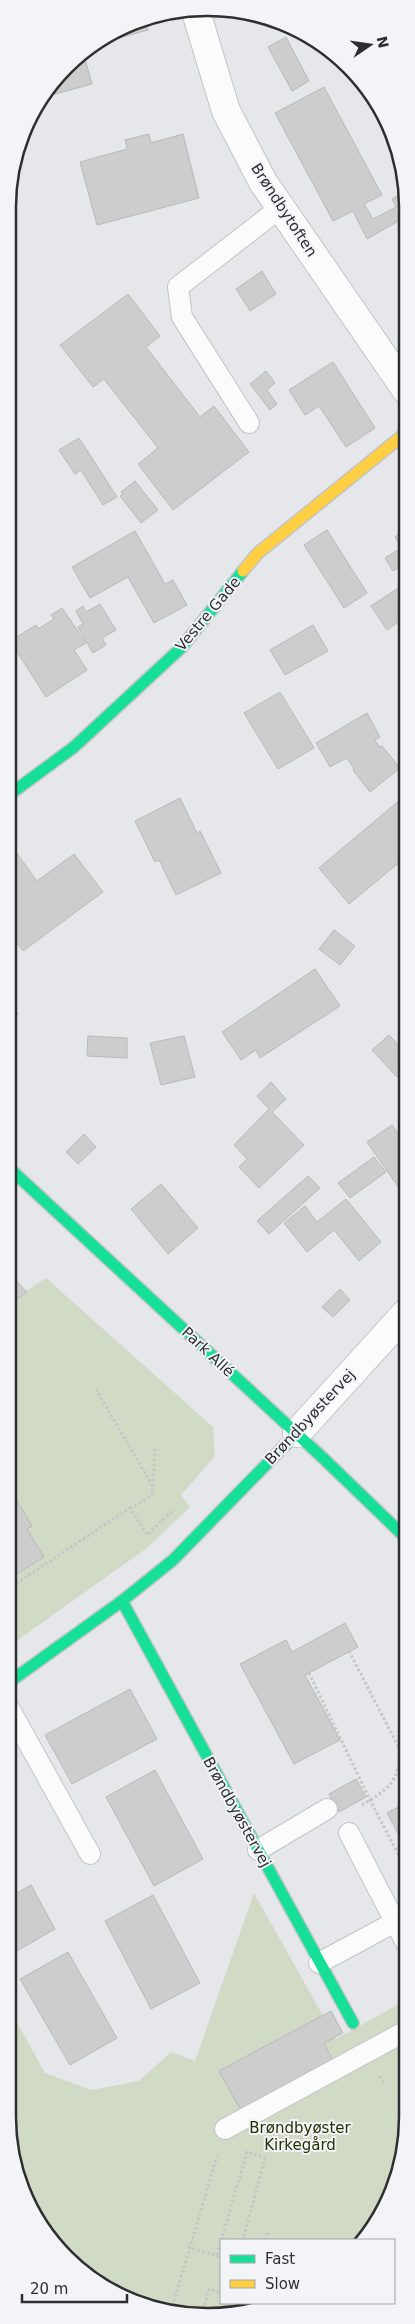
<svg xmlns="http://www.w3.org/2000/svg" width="415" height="2324" font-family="'DejaVu Sans',sans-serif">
	<rect width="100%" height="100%" fill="#e5e7ea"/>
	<path fill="#d1dac5" d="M46 1278 213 1427 215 1456 181 1495 190 1507 147 1548 8 1647V1303Z
		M254 1893 336 2039 406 2000V2142L381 2216 361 2240H221V2303H277L272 2306 195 2316 131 2301 66 2258 23 2193 8 2116V2006L45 2073 91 2090 139 2081 171 2052 195 2061Z"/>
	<path fill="#cdcdcd" stroke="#b9b9ba" d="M145 20 148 30 94 45Z
		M286 37 309 81 292 91 268 47Z
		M83 52 92 84 44 97Z
		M324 87 382 195 364 204 373 219 396 207 392 199 406 191 407 228 402 219 367 239 353 211 333 221 275 113Z
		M149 134 151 143 183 134 199 198 97 225 80 162 127 149 125 140Z
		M262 271 276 294 250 311 236 289Z
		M128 294 160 336 146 347 200 417 214 406 249 452 173 510 138 464 158 448 104 379 93 387 60 345Z
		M333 362 375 428 346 447 319 406 305 415 289 390Z
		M266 371 275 383 267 390 277 404 270 410 250 384Z
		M79 438 117 497 103 505 81 470 75 474 59 450Z
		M135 481 158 510 141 523 120 496 123 494 121 492Z
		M407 529V562L393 571 385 558 401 548 395 537Z
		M327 530 367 593 344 608 304 545Z
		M135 531 165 584 173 580 187 605 154 623 128 577 90 598 72 567Z
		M403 585 407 591V616L387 630 371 606Z
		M100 604 116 630 102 638 106 645 93 653 78 627 83 624 76 611 83 606 86 612Z
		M62 608 86 643 74 650 87 670 46 697 10 641 36 625 38 629 54 619 51 615Z
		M313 625 328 651 285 675 270 650Z
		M280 692 314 748 278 769 244 713Z
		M367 713 380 737 375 740 379 747 382 746 400 768 370 792 353 770 354 769 347 758 330 767 316 743Z
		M9 747 14 755 9 758Z
		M407 794V856L349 904 319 868Z
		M180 798 197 833 200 831 221 873 176 895 159 860 155 862 135 821Z
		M16 852 37 881 74 854 103 892 23 951 9 932V858Z
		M334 930 355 946 340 965 319 949Z
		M315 969 340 1006 260 1058 256 1050 241 1060 222 1032Z
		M8 1002 18 1014 8 1021Z
		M389 1035 407 1054 406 1069 397 1077 372 1050Z
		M88 1036 127 1038V1058L87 1056Z
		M184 1036 195 1077 161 1085 150 1043Z
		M271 1082 286 1099 272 1112 304 1145 259 1188 239 1167 247 1159 234 1145 269 1109 257 1096Z
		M392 1125 406 1145V1198L367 1142Z
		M84 1134 96 1147 78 1164 66 1152Z
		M374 1157 386 1172 350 1198 338 1183Z
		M308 1176 320 1188 269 1234 257 1221Z
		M161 1184 198 1228 168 1254 131 1209Z
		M346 1199 381 1242 359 1261 334 1230 307 1252 284 1223 305 1206 317 1222Z
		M8 1272 27 1292 11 1303 8 1301Z
		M340 1289 350 1300 333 1317 322 1307Z
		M406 1398V1411L400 1402Z
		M8 1485 32 1526 27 1529 44 1557 13 1576 11 1573 8 1574Z
		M345 1623 358 1647 305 1675 340 1740 294 1764 240 1664 286 1640 292 1652Z
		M130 1689 157 1739 72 1784 45 1735Z
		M155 1770 203 1859 154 1886 106 1797Z
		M356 1779 366 1797 339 1812 329 1794Z
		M406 1803V1848L387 1813Z
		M8 1846 17 1862 8 1868Z
		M31 1885 55 1929 8 1956V1898Z
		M153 1895 200 1983 151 2009 105 1921Z
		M68 1952 117 2038 70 2065 20 1979Z
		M331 2011 343 2033 324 2043 332 2059 240 2109 219 2071Z"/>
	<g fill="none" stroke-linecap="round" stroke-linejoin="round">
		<g stroke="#c3c4c7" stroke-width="22">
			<path id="lane" d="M249 423 182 317 178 287 280 208
				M8 1706 90 1854
				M349 1833 406 1943
				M258 1850 327 1809
				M319 1963 395 1922
				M225 2129 406 2031"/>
		</g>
		<g stroke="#c3c4c7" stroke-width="30">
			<path id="street" d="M196 12 226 111 263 182 407 391
				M297 1433 406 1313"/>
		</g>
		<g stroke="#c3c4c7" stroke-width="14">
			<path id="fast" d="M9 795 74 747 182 647 243 571
				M8 1167 323 1458 406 1538
				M122 1601 353 2023
				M8 1683 122 1601 173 1560 297 1433"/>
		</g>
		<g stroke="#c3c4c7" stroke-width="14">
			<path id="slow" d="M243 571 258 553 407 432"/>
		</g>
		<path stroke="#c6c6c6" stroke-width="3" stroke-dasharray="2.5 2.5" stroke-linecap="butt" d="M96 1389 153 1487
			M130 1508 152 1496 155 1449
			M8 1589 130 1508 147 1535 172 1511
			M349 1651 399 1748C402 1781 386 1791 360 1806
			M309 1673 370 1800 406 1869
			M8 2029 11 2021 8 2016
			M380 2076 384 2084
			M266 2240 268 2233
			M281 2240 282 2238
			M294 2240H295
			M188 2247 221 2257
			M217 2255 247 2152 265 2158 243 2240
			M268 2306 269 2303
			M243 2310 245 2303
			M171 2311 217 2156
			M224 2312 227 2303
			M202 2315 209 2289 221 2292"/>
		<use href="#lane" stroke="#fbfbfc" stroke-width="20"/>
		<use href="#street" stroke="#fbfbfc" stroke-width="28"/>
		<use href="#fast" stroke="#16e098" stroke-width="11"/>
		<use href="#slow" stroke="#ffcf43" stroke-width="11"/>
	</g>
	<g text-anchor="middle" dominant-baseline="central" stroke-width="4" stroke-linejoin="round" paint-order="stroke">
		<g font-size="15" fill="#2e2f31" stroke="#f2f4f8">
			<text transform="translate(284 210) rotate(57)">Brøndbytoften</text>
			<text transform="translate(208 614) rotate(-50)">Vestre Gade</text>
			<text transform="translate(208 1352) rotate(43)">Park Allé</text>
			<text transform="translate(310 1417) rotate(-47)">Brøndbyøstervej</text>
			<text transform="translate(237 1812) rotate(61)">Brøndbyøstervej</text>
		</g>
		<g font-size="15" fill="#253204" stroke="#f2f4f8">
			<text x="300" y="2128">Brøndbyøster<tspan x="300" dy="17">Kirkegård</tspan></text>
		</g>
	</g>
	<path d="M0 0H415V2324H0ZM207 16H208A191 191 0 0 1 399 207V2117A191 191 0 0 1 208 2308H207A191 191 0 0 1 16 2117V207A191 191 0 0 1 207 16Z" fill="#f2f4f8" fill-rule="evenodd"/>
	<path fill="none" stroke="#2e2f31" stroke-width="2.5" d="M207 16H208A191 191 0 0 1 399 207V2117A191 191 0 0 1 208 2308H207A191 191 0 0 1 16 2117V207A191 191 0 0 1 207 16Z"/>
	<rect x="220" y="2239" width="175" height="65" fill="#f2f4f8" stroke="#a4a5a8"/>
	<rect x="230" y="2255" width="25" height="8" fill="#16e098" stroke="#a4a5a8"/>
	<text x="265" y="2264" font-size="15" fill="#2e2f31">Fast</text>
	<rect x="230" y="2280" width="25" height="8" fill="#ffcf43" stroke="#a4a5a8"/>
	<text x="265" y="2289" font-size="15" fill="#2e2f31">Slow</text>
	<g transform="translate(370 45) rotate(77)" stroke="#f2f4f8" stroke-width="4" paint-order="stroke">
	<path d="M0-4L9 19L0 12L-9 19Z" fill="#2e2f31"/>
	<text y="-8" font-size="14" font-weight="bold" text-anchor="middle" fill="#2e2f31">N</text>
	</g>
	<path d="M22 2294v8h105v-8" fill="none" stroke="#2e2f31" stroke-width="2.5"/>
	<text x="30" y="2294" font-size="15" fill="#2e2f31" stroke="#f2f4f8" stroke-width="4" paint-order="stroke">20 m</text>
</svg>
